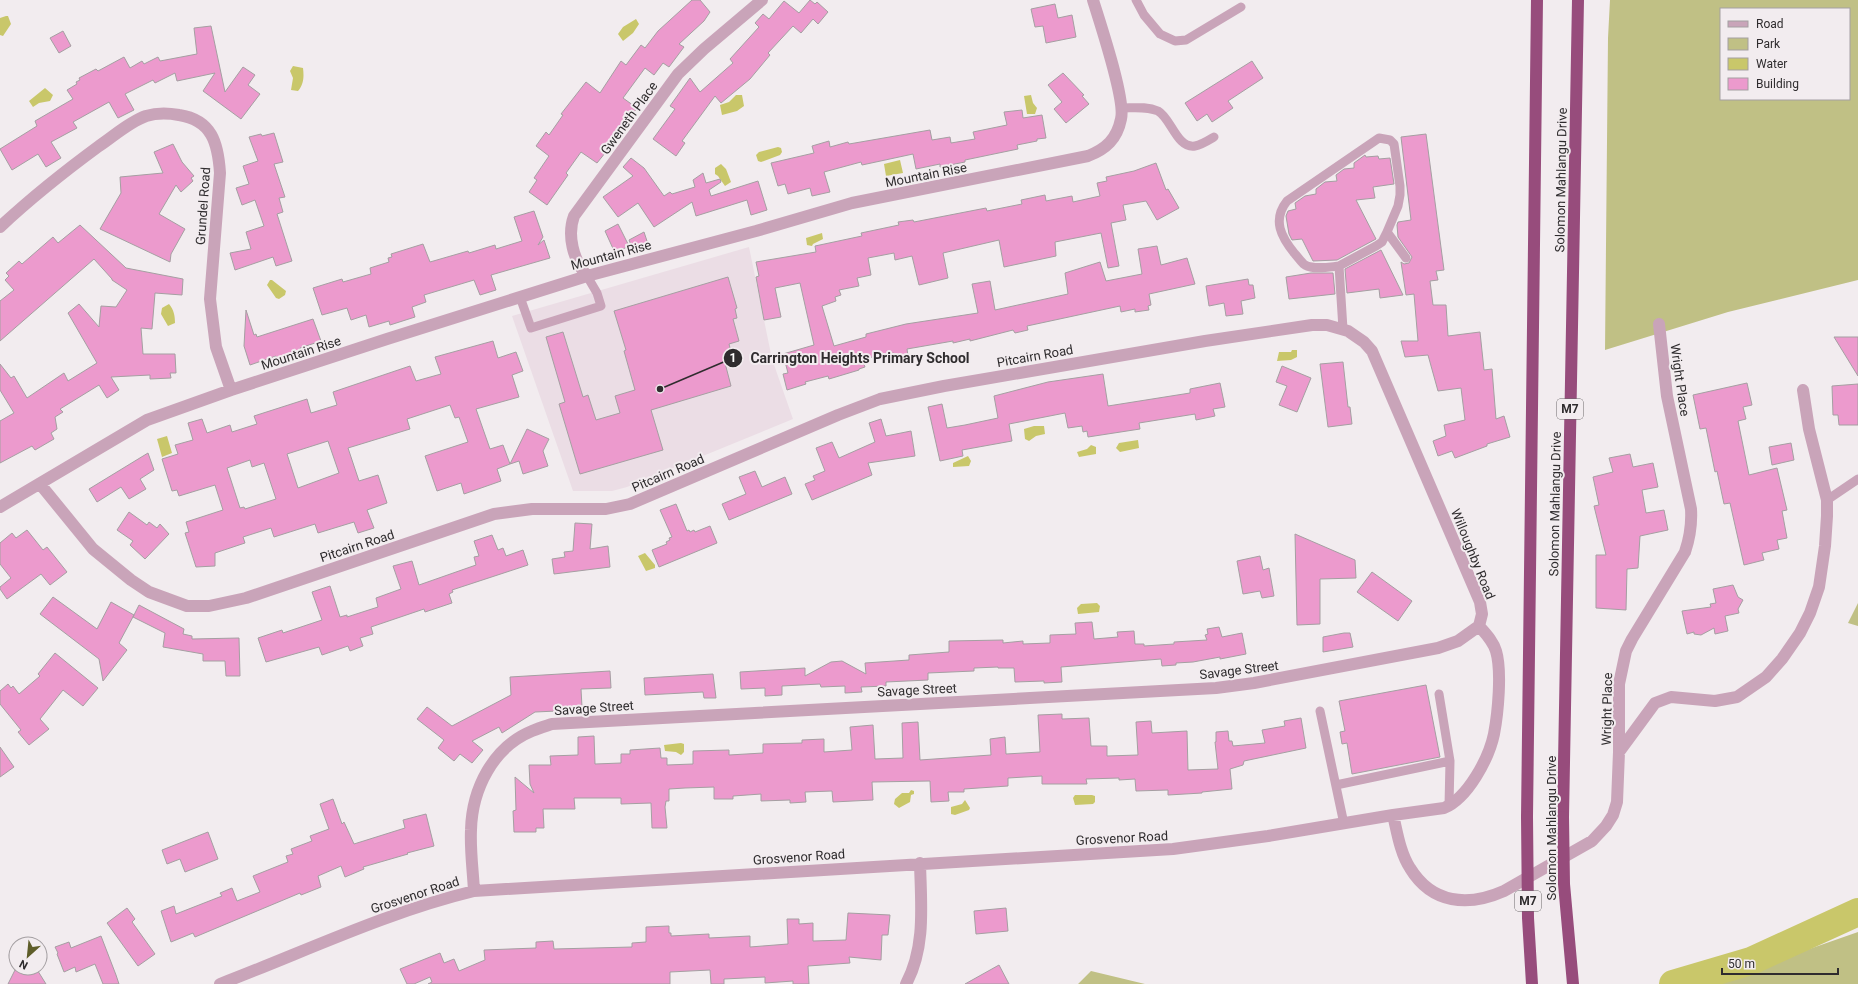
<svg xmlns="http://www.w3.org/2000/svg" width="1858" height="984" font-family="Roboto,sans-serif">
	<rect width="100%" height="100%" fill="#f2ecef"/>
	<path fill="#ebdde5" d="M749 247 772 359 793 419 627 487 612 491H573L512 316Z"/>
	<path fill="#c0c085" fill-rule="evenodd" d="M1610 0H1858V280L1728 312 1605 350 1608 38ZM1721 9H1849V99H1721Z
		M1858 603V626L1848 623Z
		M1858 931V984H1710L1858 932Z
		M1091 971 1145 984H1078Z"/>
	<path fill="#c9c76a" d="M6 16H8L11 24 3 36 0 35V18Z
		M636 19 639 24 633 33 623 41 618 34 623 27Z
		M293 66 303 68C304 76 304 84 298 91L291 90 293 78 290 71Z
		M45 88 53 95 50 101 39 103 33 107 29 101Z
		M736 95H742L744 106 737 111 722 115 720 105 729 102Z
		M1031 95 1033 103 1037 108 1035 114H1027L1024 96Z
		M778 147 781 148 782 152 780 155 761 162 758 161 756 155 759 152Z
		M900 160 903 173 886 176 884 164Z
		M721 164 726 169 731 182 725 186 718 176 715 174V168Z
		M822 233 823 239 813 244 812 246 807 245 806 238Z
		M270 280H272L286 291 285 295 279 299 276 298 267 285Z
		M169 304C174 310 175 316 175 323L168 326 161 314 162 308Z
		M1292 350H1297V357L1291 360 1277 361 1279 352H1291Z
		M1034 426H1044L1045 434 1036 436 1029 441 1025 439 1024 429Z
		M167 436 172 453 162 457 157 439Z
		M1138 440 1139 448 1120 452 1116 448 1119 443Z
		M1091 445 1096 447V454L1079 457 1077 452 1087 449Z
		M968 456 971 461 969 466 953 467V463Z
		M645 553 655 565V568L646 571 638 556Z
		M1097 603 1100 606 1099 612 1078 614 1077 608 1081 604Z
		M681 743 684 744V752L681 755 676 752 665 751 664 745Z
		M911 790 914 791V794L911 795 910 802 899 808 894 804 895 799 902 793H909Z
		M1075 795H1092L1095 796V802L1093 804 1075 805 1073 798Z
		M965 800 970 808 969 810 955 815 951 814V807L962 804Z"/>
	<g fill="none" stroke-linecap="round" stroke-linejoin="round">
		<path stroke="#c9c76a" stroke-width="28" d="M1673 984 1751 961 1858 912"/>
	</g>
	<path fill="#ec9acd" stroke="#a59fa2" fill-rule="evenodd" d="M692 0H700L710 12 704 21 679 44 684 47 669 67 663 63 654 75 645 68 623 98 637 108 617 136 618 137 597 163 581 152 566 173 568 175 547 205 529 192 537 180 534 178 549 156 536 146 546 132 549 135 563 115 561 114 586 82 600 93 621 61 626 65 641 45 645 48 658 31Z
		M810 0 815 4 817 2 828 12 818 24 813 19 801 33 793 26 768 53 770 55 750 79 721 103 715 96 682 141 685 143 676 156 653 139 675 109 670 106 690 78 700 92 733 63 730 59 759 27 755 23 763 14 769 19 784 1 799 13Z
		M1055 4 1058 18 1072 15 1076 37 1046 43 1043 26 1035 27 1031 9Z
		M211 26 225 92 243 67 255 75 248 85 260 94 241 119 203 91 215 73 177 81 175 73 155 83 153 80 125 94 134 110 118 118 109 102 73 122 77 128 51 142 61 158 46 167 38 154 12 170 0 149 37 126 35 121 73 99 67 90 77 84 76 82 80 80 79 78 96 69 98 71 124 57 130 68 142 61 144 64 158 57 160 61 197 54 194 28Z
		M63 31 71 46 59 53 50 38Z
		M1252 61 1263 78 1228 101 1233 108 1212 122 1207 114 1197 121 1185 103Z
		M1063 73 1084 95 1082 96 1089 104 1066 123 1054 109 1062 102 1048 85Z
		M1022 110 1023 118 1042 115 1046 138 1037 139V141L1017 145 1018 149 965 160V162L940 167V164L916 169 913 154 862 165 861 162 824 172 830 192 812 196 810 188 788 194 785 184 778 186 771 163 814 153 812 146 829 141 830 147 848 142 849 144 930 130 932 140 950 137 951 143 975 139 973 132 1007 125 1004 112Z
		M274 133 283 162 274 164 285 197 279 198 283 212 277 214 292 261 276 266 273 257 235 270 230 253 251 249 246 232 264 226 255 200 242 205 236 188 249 184 243 166 258 161 249 137 261 134 262 136Z
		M1426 134 1444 270 1436 271 1438 280 1430 281 1433 305H1446L1448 336 1480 332 1484 370 1492 369 1496 419 1504 416 1510 437 1487 444V446L1455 458 1452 451 1438 456 1433 441 1446 436 1444 425 1465 420 1461 388 1438 391 1428 355 1405 357 1401 341H1418L1414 294 1406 295 1401 262 1404 264 1409 263 1412 257 1398 237 1397 225 1398 222 1411 220 1401 137Z
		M173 144 182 162 194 176 191 178 193 181 181 192 176 185 159 214 185 229 171 254 170 262 100 229 121 193 120 177 163 173 154 152Z
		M1365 155 1366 157 1378 156 1379 159 1390 158 1394 184 1373 187 1375 198 1356 200 1376 239 1337 260 1313 261 1302 239 1292 240 1289 234 1286 216 1288 211 1296 209 1295 203 1305 196 1316 194V189L1325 182 1337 181 1336 175 1344 169 1354 168V163Z
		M631 158 644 168 664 196 670 192 672 194 695 187 693 180 703 173 706 183 720 179 721 182 709 190 711 196 758 181 767 210 751 215 747 200 696 216 692 202 654 227 638 203 618 217 603 197 633 176 623 167Z
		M1156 163 1166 190 1168 189 1179 208 1157 220 1146 201 1123 205 1126 220 1111 223 1119 266 1108 268 1101 233 1055 242 1056 256 1004 267 999 240 943 253 948 278 919 285 912 256 895 260 894 253 868 258 871 275 857 278 859 286 839 290 841 295 835 297 836 301 822 306 834 346 866 337V334L906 324 978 313 972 284 990 281 995 310 1068 294 1065 273 1100 262 1106 281 1142 274 1138 249 1157 246 1161 265 1187 258 1195 284 1149 294 1151 305 1148 306 1149 310 1135 312V309L1121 312 1120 306 1027 326 1028 330 1015 333 1013 330 970 341V339L953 343V341L907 349 908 356 895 359 894 353 862 359 865 367 859 369V370L829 379 828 376 805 382 806 384 787 390 783 374 788 373 783 354 814 345 800 283 775 288 781 317 764 320 756 277 759 276 756 262 816 252 815 246 862 236 861 233 899 225 898 222 913 220 914 222 986 208 987 211 1022 204 1021 200 1045 195 1046 201 1072 196 1073 202 1100 196 1097 183 1107 181 1106 177 1134 171Z
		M534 211 543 237 538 245 544 240 550 258 491 275 496 290 480 295 474 280 424 295 426 302 412 307 415 317 390 325 389 321 369 327 366 315 351 320 347 308 322 315 313 288 342 279 343 282 371 274 370 268 389 262 388 258 392 257 391 254 423 244 430 262 468 251 469 253 495 245 496 249 522 241 514 217Z
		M618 224 629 246 615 253 605 231Z
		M80 225 126 268 183 279 182 295 155 293 152 329 141 328 143 354H175L176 373H170L171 378 150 379V375L111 377 119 390 107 398 99 385 60 409 63 412 55 417 57 429 51 433 54 439 35 450 32 446 0 463V421L14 413 0 390V364L11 378 14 376 27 398 64 373 68 381 97 363 68 313 79 304 99 327 101 306 116 307 127 290 112 280V279L94 259 0 341V301L14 290 5 280 9 276 6 273 19 261 22 264 53 237 58 243Z
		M644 232 648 244 633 250 629 240Z
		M1381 250 1403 295 1380 298 1379 289 1347 293 1345 269Z
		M1311 273H1333L1335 294 1289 299 1286 277Z
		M728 277 737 308 735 309 737 318 733 319 739 341 729 344 731 352 727 353 730 362 725 363 731 386 651 410 663 450 580 474 559 404 565 402 546 337 563 332 583 397 588 395 596 420 620 413 615 396 635 390 624 351 626 350 614 311Z
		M1248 279 1249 285H1253L1255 298 1241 301 1243 314 1226 316 1224 303 1209 306 1206 286Z
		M246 310 254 335 256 334 257 337 313 319 321 341 300 348 301 352 277 360 276 356 250 365 244 346Z
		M1834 337H1858V376Z
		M493 341 498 358 516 352 523 371 512 375 519 397 476 409 490 449 503 445 510 464 497 469 501 481 464 494 461 483 437 491 425 456 468 442 459 417 455 418 450 405 407 419 410 429 348 448 359 481 378 475 387 503 367 510 374 528 358 533 354 522 318 533 315 524 274 537 271 528 243 537 245 543 215 553V566L196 567 185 533 189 532 186 522 223 510 215 485 179 496 177 490 172 491 162 459 178 454 175 445 193 440 188 423 202 419 207 433 230 425 232 432 257 424 254 416 307 399 311 413 337 405 333 392 410 366 416 381 441 374 435 357ZM328 441 339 473 298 488 287 454ZM250 460 252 467 264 463 276 499 245 509 244 507 240 508 227 468Z
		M1343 362 1348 407H1350L1352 424 1328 427 1320 364Z
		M1282 366 1311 378 1297 412 1279 405 1287 386 1276 382Z
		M1103 374 1108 406 1190 393V389L1220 383 1225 407 1213 409 1215 416 1196 420 1195 414 1139 423 1140 429 1088 437 1087 431 1083 432 1082 426 1068 428 1065 413 1009 424 1012 441 962 450 963 456 940 461 928 407 942 404 947 428 965 425 998 418 994 396 1048 382Z
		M1747 383 1752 405 1743 407 1746 419 1738 421 1749 475 1777 468 1787 510 1782 511 1787 538 1777 540 1779 549 1762 553 1764 560 1744 565 1730 503 1724 504 1717 471 1715 472 1706 428 1700 429 1693 395Z
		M1858 384V425H1839L1838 415H1833L1832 386Z
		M881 419 886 436 911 431 915 456 868 463 872 475 812 500 805 484 815 480 813 476 825 471 816 448 832 442 839 458 875 442 869 423Z
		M527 429 549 439 543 451 548 466 523 474 519 461 510 464Z
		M1791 443 1794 460 1772 465 1769 447Z
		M148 453 154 470 140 479 146 489 129 499 121 487 97 502 89 489Z
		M1630 454 1633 467 1653 463 1658 487 1642 490 1646 513 1664 510 1668 530 1640 536 1638 568 1627 569 1626 610 1596 608V555H1606L1594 506 1599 505 1593 477 1613 472 1609 458Z
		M755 471 762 487 785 477 792 494 729 520 722 504 746 494 739 477Z
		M676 504 687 531 689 530 690 532 694 530 695 532 710 526 717 543 659 567 652 550 667 544 666 542 670 540 669 538 672 537 660 510Z
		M129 512 147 525 149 522 157 528 160 524 169 534 145 559 130 545 133 541 117 530Z
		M575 523 592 524 590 549 608 546 610 567 554 574 552 559 565 557 564 552 573 551Z
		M27 530 43 550 47 547 67 572 50 585 41 574 7 599 0 589V587L11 578 0 564V543L12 533 16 538Z
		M1295 534 1355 560 1356 578 1320 579V624L1297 625Z
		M492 535 498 550 503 548 506 556 523 550 528 565 452 590 453 592 449 594 452 603 425 612 424 609 371 627 373 634 360 638 363 646 350 651 348 646 322 655 319 647 266 662 258 638 282 630 283 633 322 620 312 592 330 586 340 617 347 615V617L378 607 376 598 401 589 393 566 412 561 419 585 476 565 474 557 479 556 474 541Z
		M1260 556 1263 570 1269 568 1274 596 1262 598 1260 591 1243 594 1237 561Z
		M1372 572 1412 601 1398 621 1357 592Z
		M1733 585 1738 597 1743 600 1738 609 1739 613 1725 616 1728 631 1715 634 1714 628 1701 635 1694 634V632L1687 634 1682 611 1711 607 1710 604 1716 603 1713 589Z
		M53 597 97 629 111 602 134 615 119 643 127 650 103 681 99 659 40 614Z
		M139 605 184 629 183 634 192 636V639L239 638 240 676H226L225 661H203V654L163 647 165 633 133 617Z
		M1092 622 1094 639 1118 637 1117 632 1134 631 1135 644H1144V646L1174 644V642L1207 640 1205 635 1208 634 1207 629 1219 627 1222 637 1242 633 1246 654 1220 659V657L1193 662 1176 663V665L1162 666 1161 659 1061 667 1062 682 1044 683V681L1015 682 1014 668H998V667L974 668V671L928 673V680L886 682V686L861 687 862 692 845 693V686L821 687 820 684 782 686V695L765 696V688L741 689 740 672 805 668V676L831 662 842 661 866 674 865 663 909 660V655L949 652V641L1003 640V643L1023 641V644L1050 643V635L1076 634 1075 623Z
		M1344 633H1350L1353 647 1323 652V637Z
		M55 653 98 688 83 706 63 690 40 719 49 729 29 745 18 732 21 730 0 704V691L8 684 11 688 13 686 19 694 40 676 38 674Z
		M610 671 611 688 581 689 582 707 557 709V711L535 712 502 733 499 727 472 741 483 750 472 763 460 754 454 761 438 748 444 740 417 719 427 707 452 726 511 695 510 677Z
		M713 674 716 698H704L703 692 645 695 644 678Z
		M1426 685 1440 757 1352 774 1347 743 1342 744 1340 732 1345 731 1339 701Z
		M1062 714V719L1089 718 1091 746H1107V756L1138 755 1136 722 1151 721 1152 733 1187 731 1188 770 1218 769 1215 742H1216V732L1228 731 1229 741H1232L1233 746 1265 743 1262 730 1285 726 1284 721 1301 718 1306 748 1244 761 1243 765 1230 769 1232 789 1202 792V793L1168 795V790L1136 791 1135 779 1119 780V778L1086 779 1087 784H1042V776L1008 778V786L964 789V792H948L949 801 931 802 930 781 872 782 873 800 833 802 832 791 805 792 806 802 790 803V800L761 801V794L733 796V799H714V787L685 788 669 789V801H666L665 807 667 828H652L651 803 621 804V798H574L575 809H543L544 828H536V832H514L513 811 516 810 515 777 534 793 530 784 529 765H551L550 756 578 755V737L594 736 595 764 621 763V754H630V750L660 748 661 758H667V765L693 764V751L729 750V755L763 753V744L802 743V740L824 739V752L852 750 850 727 873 725 875 759 903 758 902 723 918 722 920 760 991 755 990 739 1005 737 1006 754 1040 752 1038 715Z
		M0 747 14 767 0 777Z
		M333 799 342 824 344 822 354 844 405 828 403 820 426 814 434 846 407 853 408 854 363 867 364 869 345 877 341 866 318 876 321 887 301 895 300 893 195 937 193 933 171 942 161 911 174 906 176 914 222 896 220 893 232 888 237 901 260 892 253 876 288 862 286 856 293 854 291 849 312 841 310 836 329 829 320 804Z
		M208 832 218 859 185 872 180 859 167 864 162 850Z
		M127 908 135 919 132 922 155 954 138 966 107 923Z
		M1006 908 1008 931 976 934 974 911Z
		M848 913 890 915 888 935H882L881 960 849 957 850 963 808 966 809 984H793V981L765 983V977L724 979V984H711L710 970 670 972V984H428L432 982 430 977 414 984H407L400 969 440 953 444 963 454 959 459 971 485 960 484 950 536 948V942L553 941 554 949 632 947V943L646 942V927L669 926V933H671V936L709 934V938L750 936V947L788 944 787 919H799V924L813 923V941L846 940Z
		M101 936 116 975 119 984H103L95 964 76 972 75 967 64 972 57 954 58 953 55 947 69 942 71 948Z
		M999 965 1009 984H965Z
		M16 968H36L46 984H8Z"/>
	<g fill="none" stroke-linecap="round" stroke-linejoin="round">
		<path stroke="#c9a4b9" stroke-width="9" d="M1136 0 1144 15 1160 34 1175 41 1186 40 1241 7
			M1121 108C1133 108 1147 106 1158 111 1171 118 1177 149 1195 146 1201 145 1209 140 1214 137
			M1387 232 1406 258
			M1339 266C1329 267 1314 270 1305 265 1301 262 1298 257 1295 254 1281 237 1272 220 1287 201L1379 138 1390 140 1394 144 1400 186V195L1398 206 1387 232 1382 242 1376 246 1339 266 1343 329
			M520 297 531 328 601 306 597 293 587 276
			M1827 500 1858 479
			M1439 694 1450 761 1449 806
			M1320 711 1344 824
			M1336 785 1450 761"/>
		<path stroke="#c9a4b9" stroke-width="12" d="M0 227C31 198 65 171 99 146 114 136 129 122 146 116 156 113 168 113 179 115 212 120 218 143 220 173L210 299 216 347 231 390
			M587 276C573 260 567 235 574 216L678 74 704 49 762 0
			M40 484 93 549 131 580 149 592 187 606H209L246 598 494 514 532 509H606L630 504 838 415 880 399 944 386 1205 341 1312 325H1327L1348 331 1364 342 1372 351 1480 602 1482 614 1479 626
			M0 507 147 420 231 390 387 339 587 276 756 231 852 203 1088 156C1106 149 1117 139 1121 119 1126 100 1100 23 1093 0
			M1619 752 1655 703 1671 697 1715 701 1737 697 1766 677 1782 659 1800 633 1810 613 1819 587 1825 546 1827 516V500L1809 429 1803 390
			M1393 815C1397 831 1400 853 1410 868 1432 904 1468 907 1504 891L1592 841 1606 826 1613 815 1617 802 1619 752V684L1626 651 1632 639 1685 552C1690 537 1692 525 1691 509L1667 396 1659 324
			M474 891C473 871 470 850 471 830 472 789 493 747 532 731 539 728 546 726 552 724L1216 688 1254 683 1438 648 1458 641 1479 626
			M220 984C304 952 387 912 474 891L1173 849 1268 836 1393 815 1444 808C1468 798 1489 758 1494 734 1498 713 1502 671 1496 651 1493 641 1486 634 1479 626
			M906 984C926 947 921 904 920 863"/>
		<path stroke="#974c7c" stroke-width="12" d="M1527 817 1537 0
			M1563 817 1578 0"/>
		<path stroke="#974c7c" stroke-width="12" d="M1527 817 1528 918 1532 984
			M1563 817 1564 884 1573 984"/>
	</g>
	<g text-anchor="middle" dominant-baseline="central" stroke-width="4" stroke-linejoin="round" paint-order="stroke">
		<g fill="#f2ecef" stroke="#6a6668" stroke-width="1">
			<rect x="1557" y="399" width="26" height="20" rx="3"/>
			<rect x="1515" y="891" width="26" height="20" rx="3"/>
		</g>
		<g font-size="12" font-weight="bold" fill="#2f2c2e">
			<text x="1570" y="409">M7</text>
			<text x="1528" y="901">M7</text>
		</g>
		<g font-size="13" fill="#2f2c2e" stroke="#f2ecef">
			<text transform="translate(629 118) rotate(-54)">Gweneth Place</text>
			<text transform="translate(926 175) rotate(-11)">Mountain Rise</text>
			<text transform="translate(1561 180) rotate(-89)">Solomon Mahlangu Drive</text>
			<text transform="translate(203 206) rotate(-86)">Grundel Road</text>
			<text transform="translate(611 255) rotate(-15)">Mountain Rise</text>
			<text transform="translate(301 353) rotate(-18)">Mountain Rise</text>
			<text transform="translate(1035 356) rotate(-10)">Pitcairn Road</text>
			<text transform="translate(1680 380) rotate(82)">Wright Place</text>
			<text transform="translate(668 473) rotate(-23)">Pitcairn Road</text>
			<text transform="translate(1555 504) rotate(-89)">Solomon Mahlangu Drive</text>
			<text transform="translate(357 546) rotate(-18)">Pitcairn Road</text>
			<text transform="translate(1473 554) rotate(68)">Willoughby Road</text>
			<text transform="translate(1239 670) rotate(-7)">Savage Street</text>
			<text transform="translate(917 690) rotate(-3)">Savage Street</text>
			<text transform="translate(594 708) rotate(-4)">Savage Street</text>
			<text transform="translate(1607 709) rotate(-89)">Wright Place</text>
			<text transform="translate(1551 828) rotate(-90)">Solomon Mahlangu Drive</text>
			<text transform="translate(1122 838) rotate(-3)">Grosvenor Road</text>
			<text transform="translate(799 857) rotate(-4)">Grosvenor Road</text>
			<text transform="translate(415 895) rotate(-18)">Grosvenor Road</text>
		</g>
	</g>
	<path fill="none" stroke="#2f2c2e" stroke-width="1.5" d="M660 389L733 358"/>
	<g fill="#2f2c2e" stroke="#f2ecef" stroke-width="1.5">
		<circle cx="660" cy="389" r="4"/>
		<circle cx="733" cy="358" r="10"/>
	</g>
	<g font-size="12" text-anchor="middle" font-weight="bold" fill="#fff">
		<text x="733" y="362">1</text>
	</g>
	<g font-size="14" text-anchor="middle" font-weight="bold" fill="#2f2c2e" stroke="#f2ecef" stroke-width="4" stroke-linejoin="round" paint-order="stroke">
		<text x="860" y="363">Carrington Heights Primary School</text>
	</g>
	<rect x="1720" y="8" width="130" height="92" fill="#f2ecef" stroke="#a49fa2"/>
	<rect x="1728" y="21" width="20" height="6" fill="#c9a4b9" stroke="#a49fa2"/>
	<text x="1756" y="28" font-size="12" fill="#2f2c2e">Road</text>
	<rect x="1728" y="38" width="20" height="12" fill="#c0c085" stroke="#a49fa2"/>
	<text x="1756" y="48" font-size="12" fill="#2f2c2e">Park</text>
	<rect x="1728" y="58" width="20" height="12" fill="#c9c76a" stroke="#a49fa2"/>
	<text x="1756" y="68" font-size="12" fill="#2f2c2e">Water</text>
	<rect x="1728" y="78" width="20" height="12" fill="#ec9acd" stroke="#a49fa2"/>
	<text x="1756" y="88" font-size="12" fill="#2f2c2e">Building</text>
	<g transform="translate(28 956) rotate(207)"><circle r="19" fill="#f2ecef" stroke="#a49fa2"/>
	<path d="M0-3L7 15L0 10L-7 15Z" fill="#5e5d29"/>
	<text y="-6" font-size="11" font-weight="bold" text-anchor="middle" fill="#2f2c2e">N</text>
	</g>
	<path d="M1722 968v6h116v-6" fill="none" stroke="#2f2c2e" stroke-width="2"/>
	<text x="1728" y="968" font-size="12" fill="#2f2c2e" stroke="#f2ecef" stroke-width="3" paint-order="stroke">50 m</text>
</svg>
